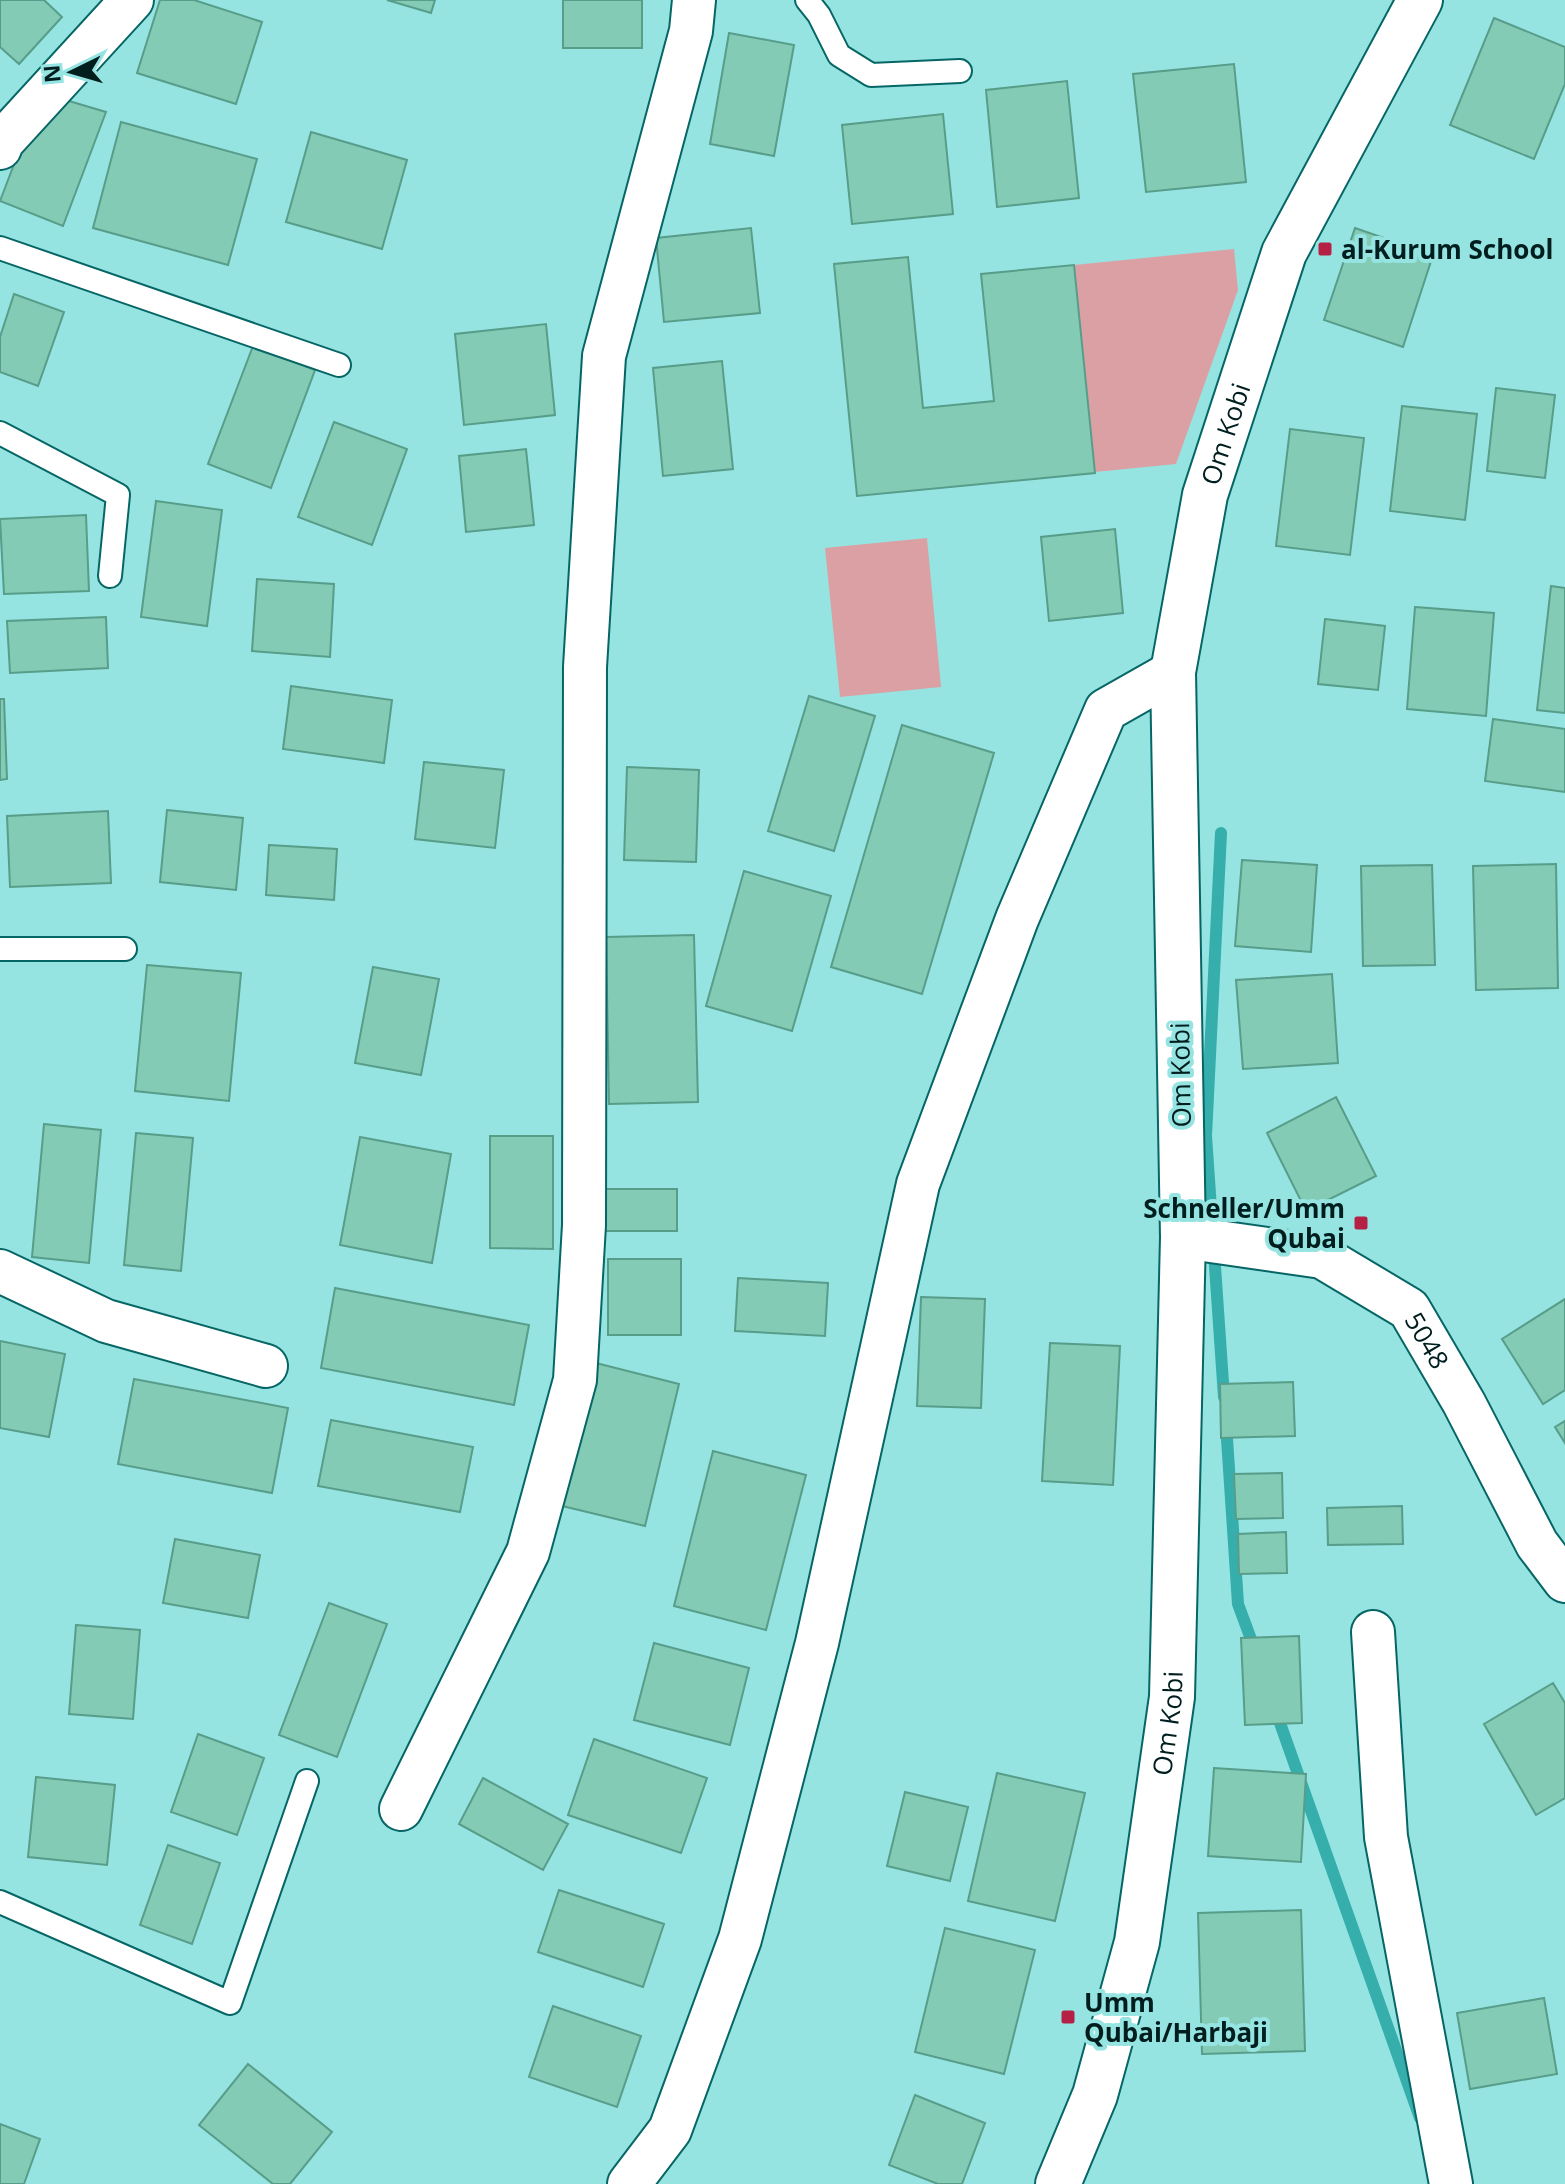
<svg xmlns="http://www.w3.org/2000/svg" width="1565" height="2184" font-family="'Open Sans',sans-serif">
	<rect width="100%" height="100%" fill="#95e4e2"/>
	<path fill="#dba0a4" d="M1234 249 1238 290 1176 464 1095 472 1074 265Z
		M927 538 941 687 840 697 825 548Z"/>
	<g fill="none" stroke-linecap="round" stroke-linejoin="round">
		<path stroke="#36aeac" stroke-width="12" d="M1221 833 1206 1136 1224 1397
			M1226 1424 1238 1604 1255 1650
			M1275 1709 1420 2118"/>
	</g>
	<path fill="#84cbb6" stroke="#579d89" stroke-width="2" d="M0 0H44L62 17 19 64 0 47Z
		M160 0H194L262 22 236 104 137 73Z
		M387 0H435L431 13Z
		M563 0H642V48H563Z
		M1494 18 1565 47V84L1534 159 1450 125Z
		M729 33 794 45 774 156 710 144Z
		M1234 64 1246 182 1146 192 1133 74Z
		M1067 81 1079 198 997 207 986 90Z
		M69 101 106 112 63 226 0 201 26 133Z
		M943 114 953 214 852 224 842 125Z
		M121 122 257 159 228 265 93 228Z
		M311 132 407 160 382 249 286 222Z
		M751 228 760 313 664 322 656 238Z
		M1355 228 1433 255 1403 347 1324 320Z
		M908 257 923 408 994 401 981 274 1074 265 1095 473 857 496 834 264Z
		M14 294 64 312 38 386 0 372V337Z
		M546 324 555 415 464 425 455 334Z
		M253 346 315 370 271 488 208 464Z
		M722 361 733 469 663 476 653 368Z
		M1496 388 1555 395 1545 478 1487 471Z
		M1402 406 1477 414 1465 520 1390 511Z
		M334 422 407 449 372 545 298 517Z
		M1290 429 1364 438 1350 555 1276 546Z
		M526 449 534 525 466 532 459 456Z
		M156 501 222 510 207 626 141 617Z
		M86 515 89 591 4 594 0 519Z
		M1115 529 1123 613 1049 621 1041 537Z
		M257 579 334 584 330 657 252 651Z
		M1551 586 1565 588V713L1537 710Z
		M1415 607 1494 613 1486 716 1407 709Z
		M106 617 108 668 10 673 7 621Z
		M1325 619 1385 626 1378 690 1318 684Z
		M291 686 392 700 384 763 283 749Z
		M809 696 875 716 834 851 768 831Z
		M0 699H4L7 779 0 780Z
		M1493 719 1565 729V792L1485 781Z
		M902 725 994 753 922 994 831 967Z
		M424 762 504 770 495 848 415 839Z
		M627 767 699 770 696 862 624 860Z
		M167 810 243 818 236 890 160 882Z
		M108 811 111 883 10 887 7 816Z
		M269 845 337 849 334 900 266 895Z
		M1242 860 1317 865 1311 952 1235 946Z
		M1556 864 1558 988 1476 990 1473 866Z
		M1432 865 1435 965 1363 966 1361 866Z
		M744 871 831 896 792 1031 706 1006Z
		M694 935 698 1102 609 1104 606 937Z
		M147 965 241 973 229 1101 135 1091Z
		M373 967 439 979 421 1075 355 1063Z
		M1332 974 1338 1063 1243 1069 1236 980Z
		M1336 1097 1376 1176 1306 1211 1267 1133Z
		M44 1124 101 1130 89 1263 32 1257Z
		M136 1133 193 1138 181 1271 124 1265Z
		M490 1136H553V1249L490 1248Z
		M360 1137 451 1154 432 1263 340 1245Z
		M604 1189H677V1231H604Z
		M608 1259H681V1335H608Z
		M738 1278 828 1283 825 1336 735 1331Z
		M335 1288 529 1325 514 1405 321 1368Z
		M921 1297 985 1299 981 1408 917 1406Z
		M1565 1299V1390L1543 1404 1502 1339Z
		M0 1341 65 1354 49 1437 0 1428Z
		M1050 1343 1120 1346 1113 1485 1042 1481Z
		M588 1361 679 1384 645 1526 554 1504Z
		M134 1379 288 1408 272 1493 118 1464Z
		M1293 1382 1295 1436 1221 1438 1220 1384Z
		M331 1420 473 1447 460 1512 318 1486Z
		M1565 1421V1443L1555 1427Z
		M713 1451 806 1475 766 1630 674 1606Z
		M1282 1473 1283 1518 1236 1519 1234 1474Z
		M1402 1506 1403 1544 1328 1545 1327 1508Z
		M1286 1532 1287 1573 1239 1574 1238 1534Z
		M175 1539 260 1555 248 1618 163 1603Z
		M329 1603 387 1624 337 1757 279 1735Z
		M76 1625 140 1630 133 1719 69 1714Z
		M1299 1636 1302 1723 1245 1725 1241 1638Z
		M654 1643 749 1668 730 1745 634 1720Z
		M1553 1683 1565 1703V1798L1536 1815 1484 1724Z
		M198 1734 264 1758 237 1835 171 1812Z
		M594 1739 707 1778 681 1853 568 1815Z
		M1214 1768 1306 1774 1301 1862 1208 1856Z
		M997 1773 1085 1793 1055 1921 968 1901Z
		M36 1777 115 1785 107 1865 28 1857Z
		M483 1778 568 1824 543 1870 459 1824Z
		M905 1792 968 1807 950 1881 887 1866Z
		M168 1845 220 1863 192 1944 140 1925Z
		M559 1890 664 1924 643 1987 538 1952Z
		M1301 1910 1305 2051 1202 2054 1198 1913Z
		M945 1928 1035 1950 1004 2074 915 2052Z
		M1544 1998 1557 2074 1470 2089 1457 2013Z
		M553 2006 641 2036 617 2107 529 2077Z
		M248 2064 332 2132 290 2184H273L199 2125Z
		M915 2095 985 2123 962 2184H938L889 2165Z
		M0 2124 40 2139 24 2184H0Z"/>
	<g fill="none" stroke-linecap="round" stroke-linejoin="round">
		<g stroke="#066665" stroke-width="26">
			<path id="service" d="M807 0 819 15 839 55 871 75 960 71
				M0 248 339 365
				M0 433 118 495 110 576
				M0 949H125
				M0 1902 230 2003 307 1781"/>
		</g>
		<g stroke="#066665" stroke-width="46">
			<g id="minor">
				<path d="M0 148 2 142 132 0"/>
				<path id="s1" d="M1183 1237 1322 1257 1409 1309 1464 1403 1537 1544 1565 1581"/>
				<path d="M0 1271 106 1321 266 1366"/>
				<path d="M1373 1632 1386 1837 1451 2184"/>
				<path d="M401 1809 528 1552 575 1380 584 1225 585 667 604 356 691 31 694 0"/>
				<path d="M629 2184 670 2130 740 1939 817 1643 918 1184 1017 919 1106 710 1173 672"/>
			</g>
		</g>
		<g stroke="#066665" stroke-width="48">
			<g id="tertiary">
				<path id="s2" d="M1058 2184 1095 2095 1137 1942 1172 1697 1183 1237 1173 672 1205 495 1284 253 1420 0"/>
			</g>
		</g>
		<use href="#service" stroke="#fff" stroke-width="22"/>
		<use href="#minor" stroke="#fff" stroke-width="42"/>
		<use href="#tertiary" stroke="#fff" stroke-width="44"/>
	</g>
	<g fill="#b42145" stroke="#95e4e2" stroke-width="3">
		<rect x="1317" y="241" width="16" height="16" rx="4"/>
		<rect x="1353" y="1215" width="16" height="16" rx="4"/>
		<rect x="1060" y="2009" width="16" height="16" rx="4"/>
	</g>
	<g text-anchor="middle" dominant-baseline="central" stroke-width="8" stroke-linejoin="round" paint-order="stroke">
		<g font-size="26" font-weight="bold" fill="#001e1e" stroke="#95e4e2" text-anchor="start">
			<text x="1341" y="249">al-Kurum School</text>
			<text x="1345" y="1208" text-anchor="end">Schneller/Umm<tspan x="1345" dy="30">Qubai</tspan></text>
			<text x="1084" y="2002">Umm<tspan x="1084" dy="30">Qubai/Harbaji</tspan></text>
		</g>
		<g font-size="26" fill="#001e1e" stroke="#95e4e2">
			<text stroke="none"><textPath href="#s2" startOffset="1772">Om Kobi</textPath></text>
			<text transform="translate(1180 1075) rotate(-91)">Om Kobi</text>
			<text stroke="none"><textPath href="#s1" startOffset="278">5048</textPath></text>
			<text stroke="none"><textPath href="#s2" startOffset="476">Om Kobi</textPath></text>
		</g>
	</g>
	<g transform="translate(72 72) rotate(265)" stroke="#95e4e2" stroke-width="6" paint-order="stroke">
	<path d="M0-6L14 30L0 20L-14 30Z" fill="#001e1e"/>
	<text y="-12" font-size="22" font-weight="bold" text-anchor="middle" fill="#001e1e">N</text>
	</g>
</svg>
